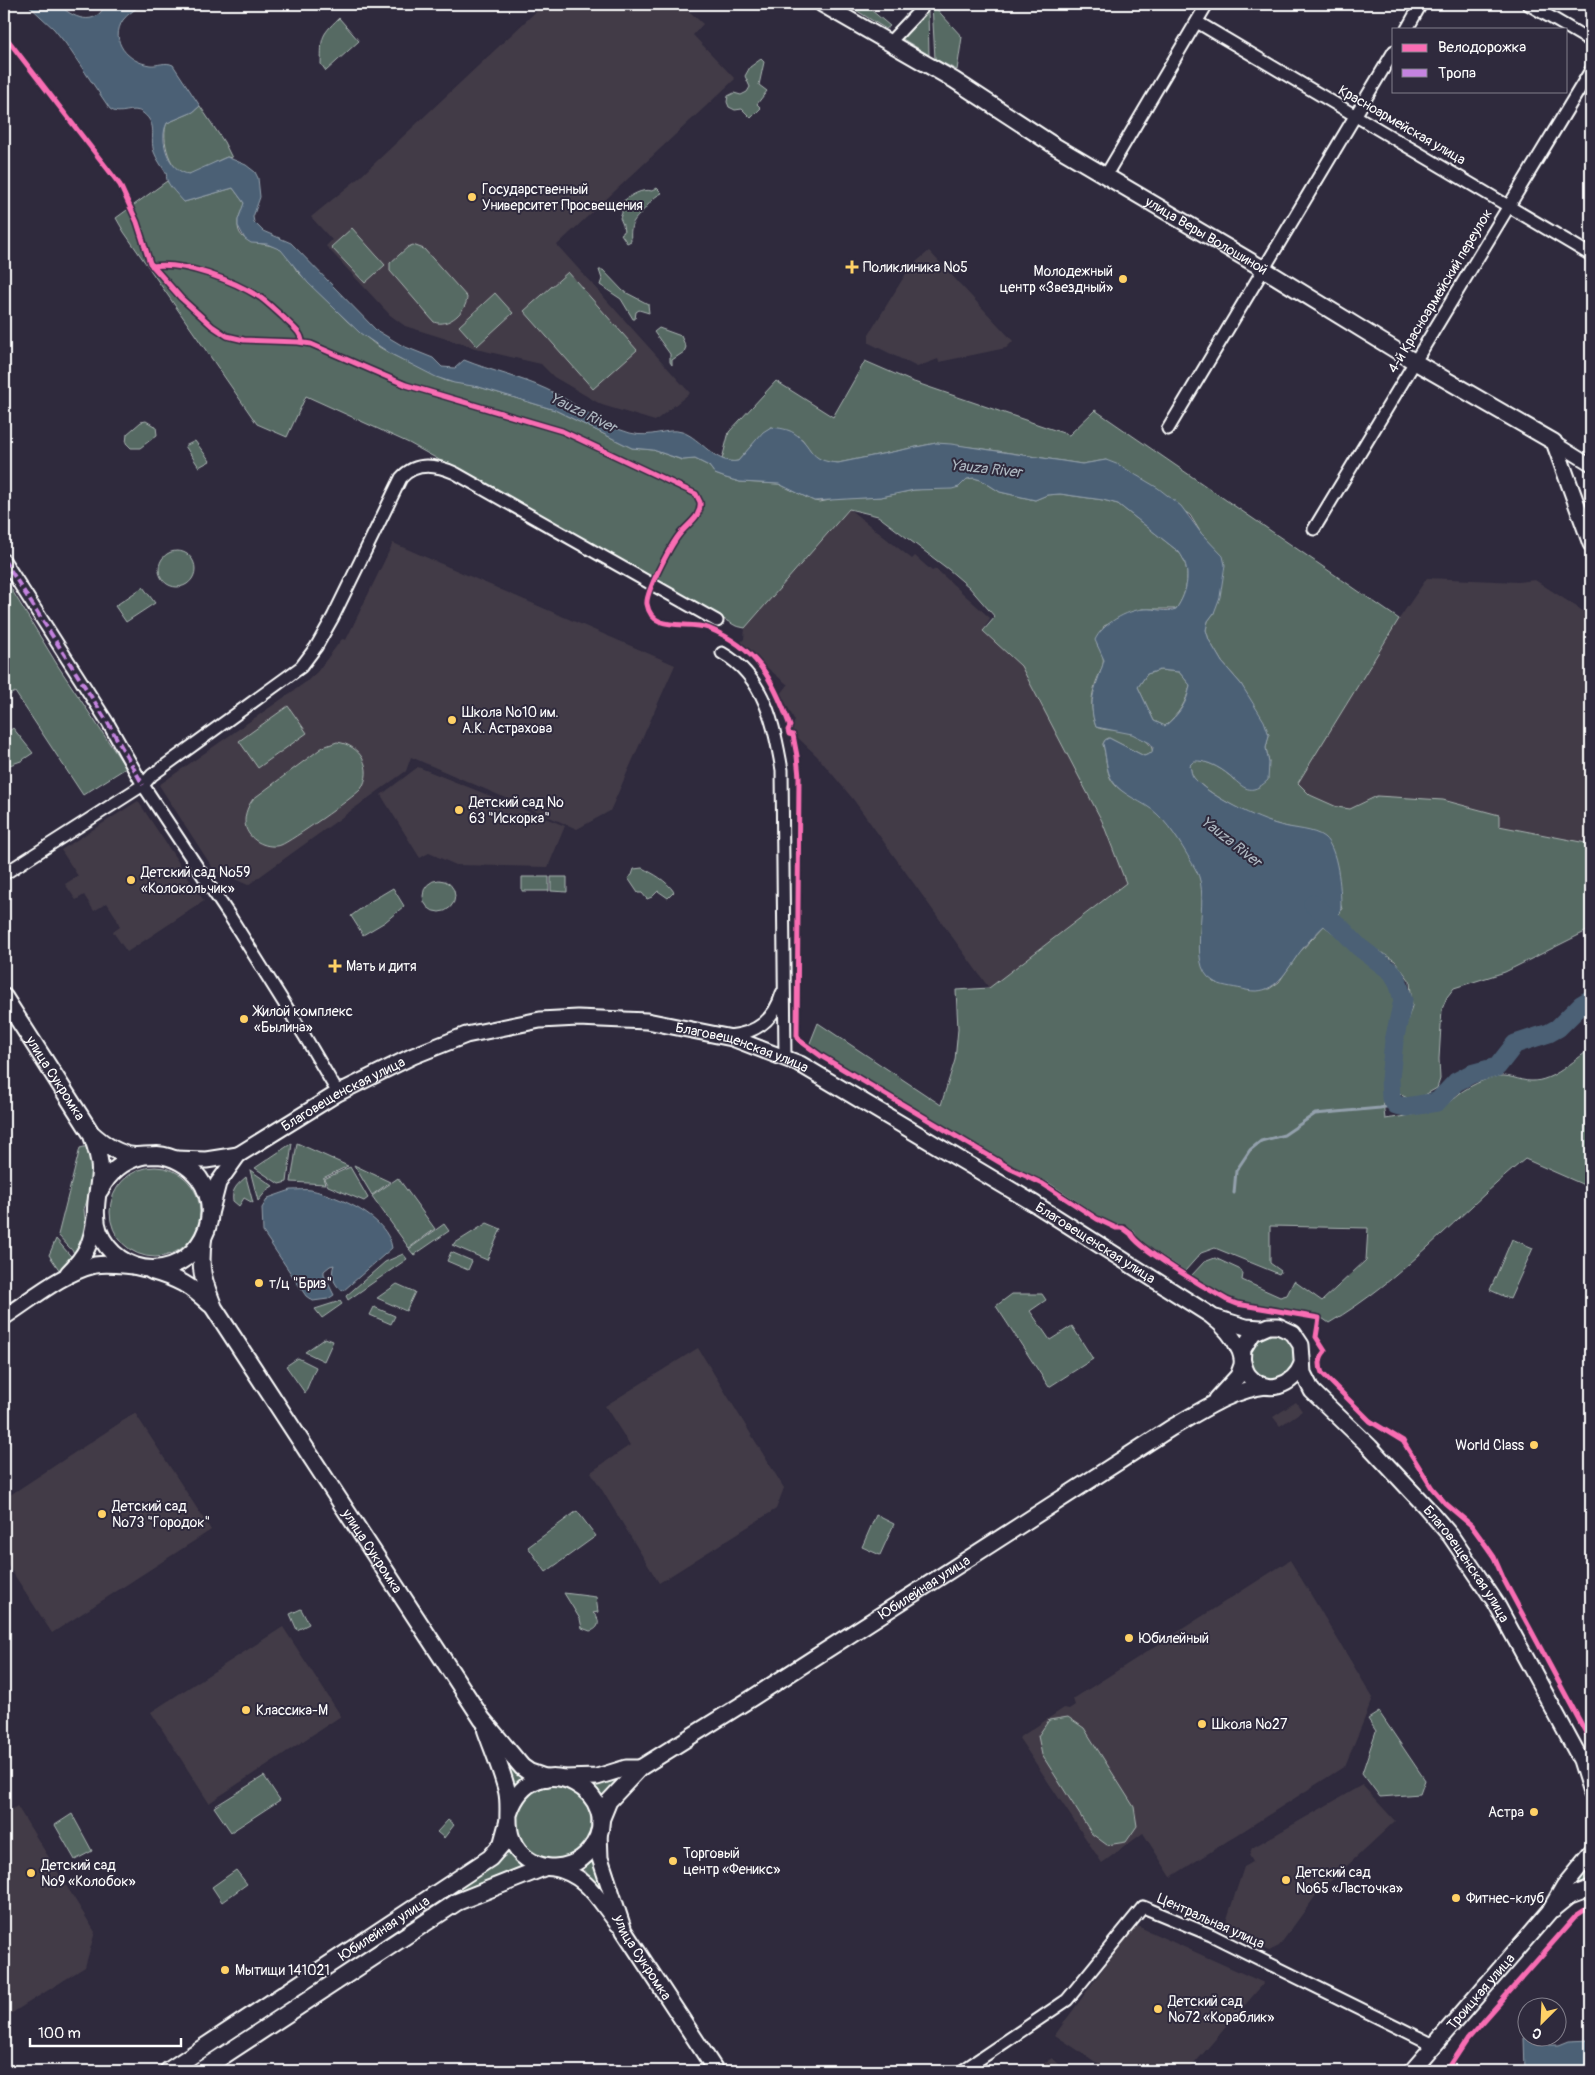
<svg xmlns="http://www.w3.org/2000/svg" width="1595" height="2075" font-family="Pangolin,sans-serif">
	<rect width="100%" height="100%" fill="#2f2a3d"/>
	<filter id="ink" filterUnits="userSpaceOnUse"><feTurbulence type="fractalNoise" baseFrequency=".02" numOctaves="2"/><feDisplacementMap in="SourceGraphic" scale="10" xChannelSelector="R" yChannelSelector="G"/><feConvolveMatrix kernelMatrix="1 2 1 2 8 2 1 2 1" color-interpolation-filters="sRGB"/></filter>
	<g filter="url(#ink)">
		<path fill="#423b47" d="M544 4H681L703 24 693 35 735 79 557 245 690 393 655 421 602 405 554 377 541 364 485 351 405 326 390 315 326 246 332 240 311 217 360 177Z
			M929 251 1013 341 1006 348 939 362 938 359 917 367 869 343V334L910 267Z
			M1591 477V523L1581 494Z
			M849 509 912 559 915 556 932 571 936 569 990 618 983 631 1021 666 1102 821 1126 883 989 988 853 799 818 757 790 730 795 721 781 694 788 685 739 644 744 639 745 628Z
			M393 543 675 665 610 811 577 829 411 757 406 771 248 885 214 870 159 785 306 682 317 672 342 639 346 640Z
			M1427 578 1518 582 1535 580 1586 613H1591V844L1499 826 1377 796 1350 809 1337 807 1310 795 1297 783 1399 619Z
			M418 767 565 826 548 867 456 865 429 853 420 858 381 795Z
			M138 801 204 901 127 952 113 932 120 927 116 917 107 903 94 911 84 895 76 900 65 884 78 876 61 850Z
			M698 1348 784 1488 776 1509 659 1583 591 1472 630 1445 605 1406Z
			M1296 1402 1302 1411 1280 1426 1273 1417Z
			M135 1413 211 1530 52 1633 4 1559V1499Z
			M1290 1560 1373 1698 1345 1766 1171 1877 1143 1833 1102 1863 1019 1738 1064 1708 1069 1709 1075 1705 1073 1699Z
			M283 1627 341 1716 209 1803 151 1712Z
			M1362 1785 1395 1821 1317 1894 1279 1946 1269 1951 1223 1931 1244 1867 1253 1862 1249 1855 1252 1848Z
			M17 1806 95 1932 85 1967 4 2018V1815Z
			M1135 1925 1264 1983 1188 2071H1109L1055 2035Z
			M1052 2058 1067 2071H1032Z"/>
		<path fill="#566a64" stroke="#aab4b2" d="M846 4H864L890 26 886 29Z
			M932 4 962 37 957 70 935 59Z
			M928 12 929 55 898 36Z
			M339 18 359 41 326 71 321 64C322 38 319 37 339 18Z
			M761 59 764 62 759 85 767 91 757 104 761 108 751 118 742 109 735 110 729 107 727 102 728 96 734 93 741 95 747 92 750 87 745 76 750 67Z
			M200 106 224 142 232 158 227 157C215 161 201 172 190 174 170 177 160 137 167 123L193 112Z
			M167 181 184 202 233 188 244 203C243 210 238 216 238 222 236 247 266 241 280 249 287 254 292 263 297 271L347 321 376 345 391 354 446 381 479 387 555 410 632 448 653 450 682 460 695 459 709 466 715 474 726 478 740 482 779 484 814 501 820 502 835 499 881 497 914 490 959 487 967 479 974 478 981 480 1000 492 1035 500 1047 495 1060 494 1103 500 1118 504 1179 552C1192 569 1188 592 1176 609H1142L1104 626 1097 645C1111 664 1098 670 1094 689 1090 701 1092 715 1096 727 1105 731 1114 729 1124 731 1134 733 1155 742 1152 753L1144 756 1109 738 1105 740 1103 744C1106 754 1106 772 1112 781 1119 792 1132 795 1143 802 1165 816 1185 848 1197 871 1209 894 1199 922 1200 946 1201 957 1209 971 1213 982L1269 989 1279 982 1299 953 1324 926C1339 938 1387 971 1393 987 1399 1001 1388 1035 1386 1051 1382 1072 1382 1098 1385 1119 1405 1116 1427 1114 1445 1105 1450 1102 1455 1097 1460 1093 1470 1086 1482 1080 1494 1077 1508 1073 1518 1081 1531 1081 1553 1082 1573 1060 1591 1049V1188L1525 1159C1459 1213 1403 1280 1329 1323L1319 1316 1238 1303 1191 1276 1204 1262 1215 1258 1241 1270 1243 1274 1242 1280 1280 1297 1287 1295 1294 1281 1322 1301 1366 1260 1368 1228 1270 1226V1263L1281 1271 1279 1274 1215 1248 1201 1253 1185 1271 1138 1240 1134 1231 1123 1225H1117L1100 1217 1049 1183 1014 1167 812 1047 810 1043 818 1023 941 1105 955 1060 958 1029 956 990 989 988 1126 883 1102 821 1021 666 983 631 995 617 969 587 948 569 878 516 849 509 745 628 736 626 409 443 306 396 287 437 257 424 124 232 116 218Z
			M657 188 662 193C654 197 653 199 647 206 636 220 629 220 631 241L627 243 621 234 624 232 623 225 620 218 622 213V202C630 196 642 188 652 191Z
			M352 228 385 265 365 283 331 247Z
			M413 245 424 249 467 297C467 311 448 328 434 322L390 271V263L408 247Z
			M599 270H603L623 291 648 304 649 313 639 310 636 312 635 319H633L621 299 600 285 602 279Z
			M568 272 637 350 593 389 524 311Z
			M495 293 513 313 477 346 459 326Z
			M659 328 681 336 686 347 684 352 672 360V365L670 362V354L654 332Z
			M865 361 911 381 1069 435 1095 410 1399 619 1298 783 1310 795 1337 807 1350 809 1377 796 1443 800 1499 815V826L1591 844V929L1505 972 1454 988 1447 997 1442 1009 1439 1059 1440 1079 1437 1088 1423 1096 1410 1099 1403 1096 1399 1092 1397 1075 1398 1050 1412 1006 1410 981 1395 961 1363 941 1338 916 1342 909 1316 833C1299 830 1282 826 1266 821 1249 816 1207 793 1195 779 1191 775 1191 770 1190 765L1194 760C1209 761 1224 769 1234 780L1269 763 1266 748 1269 735 1241 684 1222 662 1209 640 1206 630 1208 621 1214 613 1222 556 1201 533 1190 515 1106 460 1082 464 978 448 936 443 838 463 826 462 815 457 802 439 771 427 763 433 738 461 732 462 722 459 729 432 776 381 833 417Z
			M146 421 156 427 157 435 140 448H131L126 443 127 434 141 422Z
			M195 441 210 461 199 467 185 446Z
			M159 569a18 18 0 1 1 36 0a18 18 0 1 1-36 0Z
			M4 577 58 666 126 768 83 795 15 692 4 698Z
			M143 587 155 603 126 622 115 606Z
			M1160 670 1179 672 1190 685C1186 704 1179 713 1165 726L1154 721 1138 687 1147 674Z
			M288 706 307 733 258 768 239 741Z
			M13 728 33 753 21 761 4 767V735Z
			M337 742C361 745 374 769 361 789 353 798 291 841 281 845 268 849 251 842 246 828 243 818 247 807 253 799L323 747Z
			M642 868C654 874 666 880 674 892L668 898 658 891 652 897 647 899 642 893H638L628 878 632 875 634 869Z
			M522 877H549V891H522Z
			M551 877H567V892L551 891Z
			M423 896a16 16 0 1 1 32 0a16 16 0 1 1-32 0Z
			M393 888 404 906 385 922 363 935 351 916 371 901Z
			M292 1143 287 1182 279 1184 255 1168Z
			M297 1143 348 1166 323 1178 325 1184 291 1182Z
			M88 1146 93 1163 92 1187 84 1209 86 1230 79 1258 58 1235 80 1148Z
			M354 1165 390 1182 372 1195Z
			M350 1167 368 1198 364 1201 328 1186 324 1179Z
			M110 1212a45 45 0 1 1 90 0a45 45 0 1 1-90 0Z
			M250 1170 273 1186 268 1189 258 1201Z
			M246 1177 253 1203 244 1198 239 1206 233 1201C231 1189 238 1184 246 1177Z
			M398 1178 435 1229 409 1248 372 1196Z
			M487 1223 501 1229 487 1260 452 1245Z
			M444 1224 449 1231 414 1255 409 1249Z
			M56 1239 75 1261 60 1271 49 1255Z
			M1512 1239 1533 1248 1510 1299 1490 1290Z
			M451 1252 472 1261 468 1270 447 1261Z
			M403 1254 407 1259 348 1300 346 1296 385 1262Z
			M397 1284 415 1292 406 1311 377 1298Z
			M1012 1294H1042L1046 1300 1030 1311 1050 1340 1072 1326 1093 1359 1049 1387 996 1306Z
			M340 1301 342 1304 322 1318 315 1309Z
			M374 1307 395 1316 391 1324 370 1315Z
			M1249 1357a23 23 0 1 1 46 0a23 23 0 1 1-46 0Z
			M325 1338 333 1341 324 1361 305 1352Z
			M298 1358 316 1367 305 1393 286 1366Z
			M577 1511 596 1536 546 1572 528 1547Z
			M876 1515 894 1524 880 1555 862 1547Z
			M564 1593 596 1597 598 1612 593 1613C601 1619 600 1629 590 1631L582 1628 580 1619Z
			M301 1609 309 1624 297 1630 290 1614Z
			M1379 1712 1425 1780 1420 1794 1380 1797 1362 1773 1376 1731 1368 1719Z
			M1068 1717 1084 1728 1134 1807 1137 1826 1126 1842 1107 1845 1092 1834 1042 1755 1038 1736 1049 1720Z
			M500 1748 521 1778 512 1787Z
			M625 1774 603 1798 593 1785Z
			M264 1776 280 1800 231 1832 214 1807Z
			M517 1823a37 37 0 1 1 74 0a37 37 0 1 1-74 0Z
			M72 1814 92 1851 75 1860 55 1825Z
			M448 1820 454 1825 444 1838 437 1832Z
			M510 1853 519 1865 526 1870 457 1896 453 1891Z
			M594 1860 611 1910 584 1869Z
			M1591 1862V1882L1565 1894Z
			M236 1870 247 1884 222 1902 212 1887Z
			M447 1894 451 1900 190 2071H177Z"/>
		<path fill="#4b6175" stroke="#93a0ac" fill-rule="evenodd" d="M27 4H59C71 18 97 28 105 4H141C136 10 128 13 123 20 109 41 128 62 150 65 158 66 165 61 173 65L200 106 193 112 167 123C158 140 169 172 189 174L227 157 246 165 255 172 258 178 260 197 253 217 254 222 263 231 291 243 376 330 403 346 433 358 442 367 455 368 464 360C491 371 520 377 546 389 575 402 600 425 630 433 652 439 667 427 682 432 701 438 715 465 738 461L763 432 771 427C779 428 788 429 794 433 814 446 807 461 838 463L936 443 951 444 1082 464 1106 460 1119 465 1158 488 1181 506 1201 533 1223 556 1225 565 1220 597 1214 613 1208 621 1206 630 1209 640 1222 662 1241 684 1264 721 1269 735 1266 748 1269 763 1268 780C1250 797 1244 788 1229 775 1219 767 1206 760 1194 761L1190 765C1191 770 1191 775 1195 779 1209 796 1259 820 1280 825 1293 829 1314 829 1324 837 1338 848 1341 889 1341 906 1341 909 1340 913 1338 916 1334 920 1329 922 1325 925 1315 934 1303 947 1295 959 1281 980 1270 997 1242 989 1233 987 1220 986 1213 981 1184 964 1213 899 1196 870 1185 851 1173 829 1157 814 1144 801 1121 796 1112 780 1106 771 1106 754 1103 744L1105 740 1109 738 1144 756 1152 753 1153 747 1150 743 1132 734 1096 727C1086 699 1097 687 1104 660L1095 640C1102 624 1127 610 1144 609 1155 608 1166 613 1176 609 1188 592 1192 569 1179 552L1118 504 1103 500 1060 494 1047 495 1035 500 1000 492 981 480 974 478 967 479 959 487 952 489 914 490 881 497 814 501 779 484 740 482 726 478 715 474 709 466 695 459 683 460 653 450 632 448 555 410 479 387 454 383 436 377 391 354 360 333 308 283 281 250 267 244 251 243 245 239 238 226V220L244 203 233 188 184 202C179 196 170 188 167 180 166 178 167 175 166 173 162 166 157 160 154 152 149 136 159 126 143 113 133 105 120 117 110 109L66 44 54 29ZM1160 670 1179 672 1190 685C1187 704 1179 714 1165 726L1154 721 1138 687 1147 674Z
			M291 1190C298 1190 305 1189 311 1190 338 1196 388 1217 392 1248L343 1291C334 1286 330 1274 334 1265L330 1266 324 1271V1275L334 1295 328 1299 313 1301 306 1296 263 1232 262 1208 268 1198Z
			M1524 2038H1533L1540 2045H1559L1569 2041 1591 2040V2071H1525Z"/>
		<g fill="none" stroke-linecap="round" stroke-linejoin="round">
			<path stroke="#93a0ac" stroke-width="3" d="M1234 1193 1236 1171 1250 1150 1261 1141 1284 1135 1315 1114 1380 1108 1396 1105"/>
			<path stroke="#4b6175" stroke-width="19" d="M1313 904 1340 927 1359 947 1392 972 1398 982 1403 1000 1394 1041 1390 1079 1391 1098 1396 1105 1406 1107 1437 1102 1456 1082 1471 1074 1497 1067 1515 1044 1549 1033 1558 1028 1581 1005 1591 999"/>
			<g stroke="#fff" stroke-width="15">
				<path id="minor" d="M1528 4 1591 41
					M1197 22 1591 255
					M1407 29 1421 4
					M889 43 922 8 924 4
					M1106 175 1207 4
					M1168 429 1394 51
					M1554 442 1591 465
					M1314 529 1591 70
					M4 560 108 723 143 785 231 918 304 1035 338 1093
					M722 653C765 677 774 725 782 770L785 1058
					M4 874 143 785 152 775 301 667 316 647 333 617 401 478C416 461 437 465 455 473L717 621
					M729 1036C757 1033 774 1020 782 993
					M962 2071 1067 2000 1143 1907 1211 1935 1434 2045"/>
			</g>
			<g stroke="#fff" stroke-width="19">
				<g id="tertiary">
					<path id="s1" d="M822 4 954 80 1055 146 1262 268 1415 362 1554 442 1591 544"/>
					<path d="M175 1159 206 1160 238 1155"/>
					<path id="s2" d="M211 1210 218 1183 238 1155 338 1093 413 1056 466 1035 540 1020 578 1018 647 1021 732 1038 800 1064 1035 1204 1210 1315C1222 1324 1234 1337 1240 1351 1243 1359 1243 1369 1249 1376 1266 1396 1293 1386 1302 1364"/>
					<path d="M68 1273C86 1255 92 1243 95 1217"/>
					<path d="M4 1317C32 1299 62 1273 95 1265 108 1263 121 1265 134 1266"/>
					<path d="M1216 1318 1246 1327 1261 1328"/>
					<path id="s3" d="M1217 1399 1238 1376 1242 1365 1243 1349 1253 1333 1269 1326H1278L1293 1333 1301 1345 1303 1373 1312 1391 1370 1447 1426 1507 1450 1535 1496 1603 1581 1760 1591 1792"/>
					<path d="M564 1778 597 1777 626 1768H640"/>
					<path id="s4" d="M600 1823 609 1801 640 1768 752 1698 1171 1428C1201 1411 1231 1390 1266 1386"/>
					<path id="s5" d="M599 1832 600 1858 624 1931 716 2071"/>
					<path d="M554 1868C587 1875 598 1899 618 1924"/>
					<path d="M1554 1909 1570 1896 1591 1888"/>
					<path id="s6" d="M1412 2071 1549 1912 1564 1886 1591 1853"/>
				</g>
			</g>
			<g stroke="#fff" stroke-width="20">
				<g id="secondary">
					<path id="s7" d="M4 997 91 1133C95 1144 100 1157 100 1169 100 1185 95 1200 96 1215 96 1238 113 1259 135 1266 187 1283 231 1222 199 1178 189 1165 173 1156 157 1155 149 1155 141 1156 134 1156 117 1154 103 1144 91 1133"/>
					<path d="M100 1190C109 1172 122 1161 142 1156"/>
					<path id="s8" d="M203 1239C199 1270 203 1280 214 1308L482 1719 522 1767 529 1772 546 1778"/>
					<path d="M152 1271C177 1278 191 1286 210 1304"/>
					<path d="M486 1730C493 1750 502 1771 507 1791 511 1808 505 1825 512 1840 525 1872 569 1877 590 1850 633 1796 534 1738 509 1813"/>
					<path id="s9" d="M168 2071 490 1858 502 1844 508 1822"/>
					<path d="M200 2071 457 1902 545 1867"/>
				</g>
			</g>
			<use href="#minor" stroke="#2f2a3d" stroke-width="11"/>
			<use href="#tertiary" stroke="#2f2a3d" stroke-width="15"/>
			<use href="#secondary" stroke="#2f2a3d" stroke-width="16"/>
			<path stroke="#c483df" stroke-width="4" stroke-dasharray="8 4" stroke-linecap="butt" d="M4 560 108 723 143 785"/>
			<g stroke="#2f2a3d" stroke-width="8">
				<path id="cycleway" d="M4 35 120 185 137 222 150 263 181 298 212 326 227 336 244 340 298 342 311 344 406 385 562 431 696 494 700 502C702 517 687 524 679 535 671 545 645 593 647 604 652 634 688 620 708 628 757 648 773 679 790 726L788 730 789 734 793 735 797 756 799 777 797 1035 799 1040 821 1056 1011 1169 1043 1184 1097 1219 1116 1228H1123L1131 1234C1135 1247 1211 1291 1227 1300L1237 1304 1319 1318 1316 1337 1325 1351C1319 1357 1319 1366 1322 1373L1370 1421 1403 1441 1432 1488 1445 1503 1471 1525 1487 1547 1494 1557 1504 1580 1591 1742
					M152 266C184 261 234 281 261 298 269 304 276 311 284 318 290 325 302 332 302 342
					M1442 2071 1448 2069 1467 2040 1577 1915 1591 1906"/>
			</g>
			<use href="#cycleway" stroke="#f96db3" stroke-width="5"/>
		</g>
	</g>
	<g fill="#ffd166" stroke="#2f2a3d" stroke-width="2">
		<circle cx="472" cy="197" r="5"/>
		<path d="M849.5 259.5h5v5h5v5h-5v5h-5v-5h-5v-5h5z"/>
		<circle cx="1123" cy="279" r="5"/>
		<circle cx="452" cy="720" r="5"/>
		<circle cx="459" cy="810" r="5"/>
		<circle cx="131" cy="880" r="5"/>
		<path d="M332.5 958.5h5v5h5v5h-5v5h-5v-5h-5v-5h5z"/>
		<circle cx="244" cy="1019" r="5"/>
		<circle cx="259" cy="1283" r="5"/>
		<circle cx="1534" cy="1445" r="5"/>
		<circle cx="102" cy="1514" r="5"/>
		<circle cx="1129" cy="1638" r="5"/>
		<circle cx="246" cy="1710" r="5"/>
		<circle cx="1202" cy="1724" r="5"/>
		<circle cx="1534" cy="1812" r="5"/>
		<circle cx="673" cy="1861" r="5"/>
		<circle cx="31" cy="1873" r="5"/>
		<circle cx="1286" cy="1880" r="5"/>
		<circle cx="1456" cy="1898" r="5"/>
		<circle cx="225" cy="1970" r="5"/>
		<circle cx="1158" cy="2009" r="5"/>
	</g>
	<g text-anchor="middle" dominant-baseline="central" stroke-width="4" stroke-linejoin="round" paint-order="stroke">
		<g font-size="14" fill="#fff" stroke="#2f2a3d">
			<text transform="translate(1402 125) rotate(30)">Красноармейская улица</text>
			<text stroke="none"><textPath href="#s1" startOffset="449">улица Веры Волошиной</textPath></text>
			<text transform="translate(1440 291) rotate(-59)">4-й Красноармейский переулок</text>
			<text stroke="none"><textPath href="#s2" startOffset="602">Благовещенская улица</textPath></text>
			<text stroke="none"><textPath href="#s7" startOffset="96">улица Сукромка</textPath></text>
			<text stroke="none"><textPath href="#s2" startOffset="184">Благовещенская улица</textPath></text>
			<text stroke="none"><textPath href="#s2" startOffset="1008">Благовещенская улица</textPath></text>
			<text stroke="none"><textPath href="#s8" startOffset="361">улица Сукромка</textPath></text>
			<text stroke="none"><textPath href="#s3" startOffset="416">Благовещенская улица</textPath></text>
			<text stroke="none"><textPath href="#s4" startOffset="406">Юбилейная улица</textPath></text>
			<text transform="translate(1211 1921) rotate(24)">Центральная улица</text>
			<text stroke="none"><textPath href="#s9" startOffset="259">Юбилейная улица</textPath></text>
			<text stroke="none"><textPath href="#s5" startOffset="135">улица Сукромка</textPath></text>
			<text stroke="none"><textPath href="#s6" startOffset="105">Троицкая улица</textPath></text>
		</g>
		<g font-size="14" fill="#fff" stroke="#2f2a3d" text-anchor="start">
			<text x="482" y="189">Государственный<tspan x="482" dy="16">Университет Просвещения</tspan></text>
			<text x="863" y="267">Поликлиника №5</text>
			<text x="1113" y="271" text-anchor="end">Молодежный<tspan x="1113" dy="16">центр «Звездный»</tspan></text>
			<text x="462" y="712">Школа №10 им.<tspan x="462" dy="16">А.К. Астрахова</tspan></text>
			<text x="469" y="802">Детский сад №<tspan x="469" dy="16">63 "Искорка"</tspan></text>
			<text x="141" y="872">Детский сад №59<tspan x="141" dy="16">«Колокольчик»</tspan></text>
			<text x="346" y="966">Мать и дитя</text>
			<text x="254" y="1011">Жилой комплекс<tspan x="254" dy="16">«Былина»</tspan></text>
			<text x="269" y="1283">т/ц "Бриз"</text>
			<text x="1524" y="1445" text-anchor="end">World Class</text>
			<text x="112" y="1506">Детский сад<tspan x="112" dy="16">№73 "Городок"</tspan></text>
			<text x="1139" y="1638">Юбилейный</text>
			<text x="256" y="1710">Классика-М</text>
			<text x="1212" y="1724">Школа №27</text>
			<text x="1524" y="1812" text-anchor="end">Астра</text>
			<text x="683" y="1853">Торговый<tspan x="683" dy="16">центр «Феникс»</tspan></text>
			<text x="41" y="1865">Детский сад<tspan x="41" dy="16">№9 «Колобок»</tspan></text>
			<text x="1296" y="1872">Детский сад<tspan x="1296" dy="16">№65 «Ласточка»</tspan></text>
			<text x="1466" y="1898">Фитнес-клуб</text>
			<text x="235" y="1970">Мытищи 141021</text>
			<text x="1168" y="2001">Детский сад<tspan x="1168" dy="16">№72 «Кораблик»</tspan></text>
		</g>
		<g font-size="15" font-style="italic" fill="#aeb8c1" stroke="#2f2a3d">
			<text transform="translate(583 413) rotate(26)">Yauza River</text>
			<text transform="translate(986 469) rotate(6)">Yauza River</text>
			<text transform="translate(1231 842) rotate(38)">Yauza River</text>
		</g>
	</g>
	<rect width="1595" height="2075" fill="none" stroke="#2f2a3d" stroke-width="20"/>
	<rect x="10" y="10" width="1575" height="2055" fill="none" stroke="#fff" stroke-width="2" filter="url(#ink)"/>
	<rect x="1392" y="28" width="175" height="65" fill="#2f2a3d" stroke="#827f8b"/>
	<rect x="1402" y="44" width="25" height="8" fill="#f96db3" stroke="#827f8b"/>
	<text x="1438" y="52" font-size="15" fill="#ffffff">Велодорожка</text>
	<rect x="1402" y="69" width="25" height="8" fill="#c483df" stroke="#827f8b"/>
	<text x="1438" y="78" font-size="15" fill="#ffffff">Тропа</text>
	<g transform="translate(1542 2022) rotate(204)"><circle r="24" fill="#2f2a3d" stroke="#827f8b"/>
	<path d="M0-4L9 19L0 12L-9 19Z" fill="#ffd166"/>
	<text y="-8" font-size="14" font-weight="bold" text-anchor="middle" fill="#ffffff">С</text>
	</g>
	<path d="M30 2038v8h151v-8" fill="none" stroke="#ffffff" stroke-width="2.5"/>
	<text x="38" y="2038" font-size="15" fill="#ffffff" stroke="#2f2a3d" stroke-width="4" paint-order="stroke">100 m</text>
</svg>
